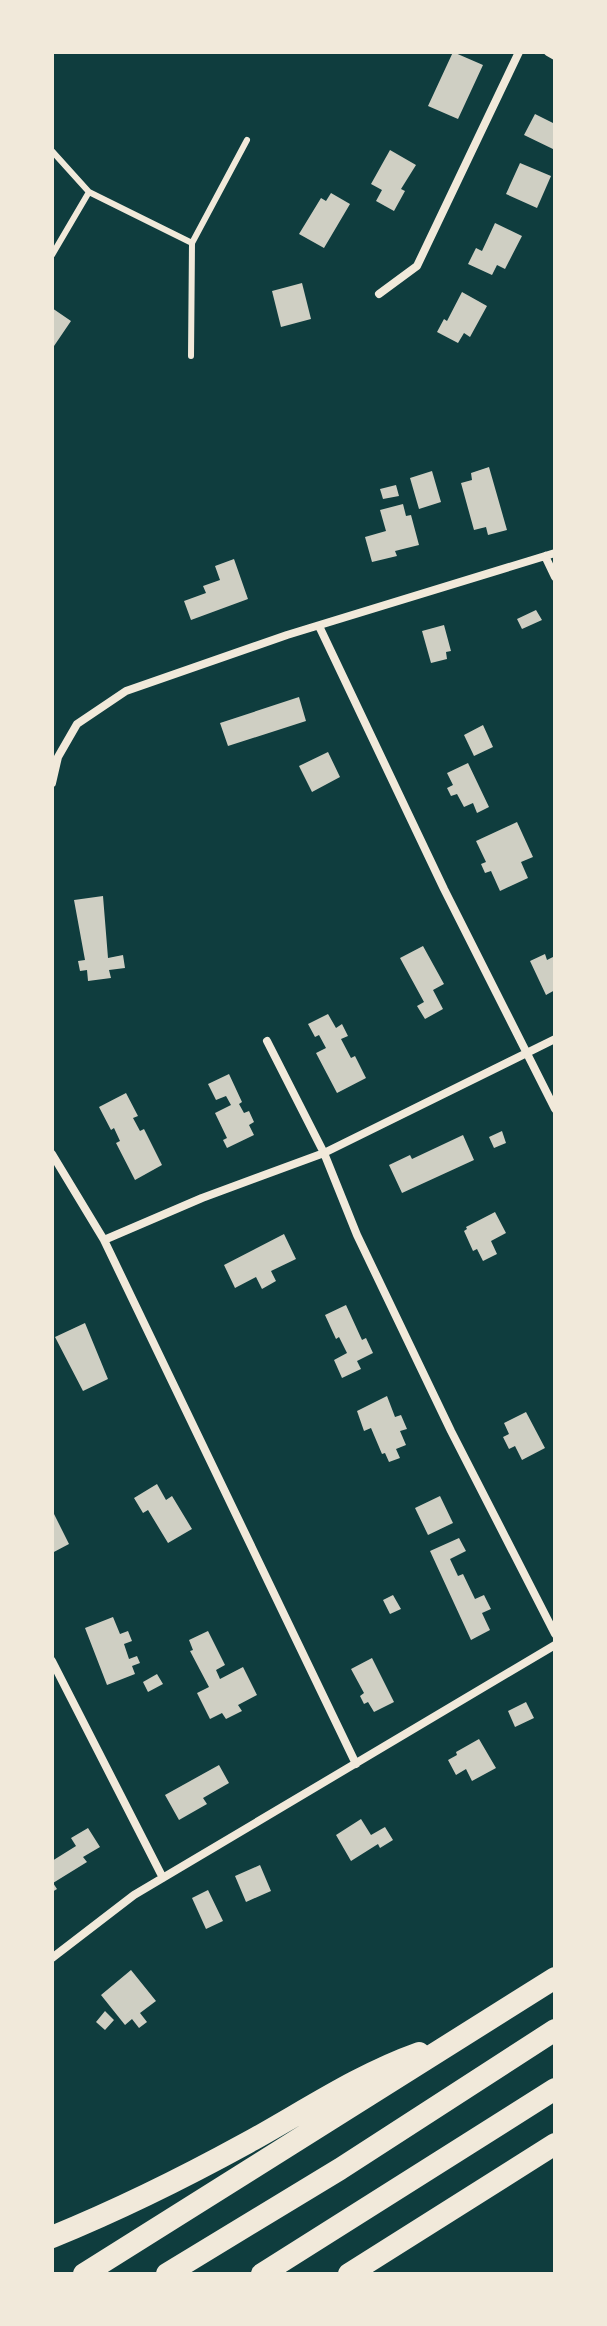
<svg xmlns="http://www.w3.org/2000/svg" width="607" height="2326" font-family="'Roboto Condensed',sans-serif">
	<rect width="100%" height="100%" fill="#0f3d3e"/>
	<path fill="#cfcfc3" d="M453 52 483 65 458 119 428 106Z
		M535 114 555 124V150L524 135Z
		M390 150 416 165 401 189 405 191 394 211 376 201 382 190 371 184Z
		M520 163 551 176 537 208 506 194Z
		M331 193 350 204 324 248 299 234 321 198 326 201Z
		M495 223 522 236 505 269 497 265 492 275 468 264 476 248 482 251Z
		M302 283 311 319 281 327 272 291Z
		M462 292 487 306 470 337 464 333 458 343 437 332 444 319 447 321Z
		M52 308 71 321 54 346 52 344Z
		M489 467 507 530 488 535 486 527 474 530 461 483 472 480 471 473Z
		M432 471 441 502 419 509 410 478Z
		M396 485 399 496 383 499 380 489Z
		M403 504 406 516 411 515 419 545 395 551 397 556 372 562 365 537 386 531 380 510Z
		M234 559 248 599 191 620 184 601 206 593 203 586 220 580 215 566Z
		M536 610 542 620 522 629 517 619Z
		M444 625 451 651 446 652 447 659 431 663 422 631Z
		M299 697 306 721 228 746 220 723Z
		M483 725 493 747 474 756 464 735Z
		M328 752 340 777 312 792 299 766Z
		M468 763 489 807 477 813 473 803 464 807 457 794 451 796 447 788 453 785 447 773Z
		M517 822 533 857 521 862 528 878 500 891 491 871 485 873 481 864 486 862 476 841Z
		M103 896 108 958 123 955 125 968 109 970 111 978 88 981 87 970 80 971 78 961 85 960 74 900Z
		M423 946 444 984 433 990 443 1009 425 1019 417 1006 424 1002 400 958Z
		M545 954 547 960 555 956V990L546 995 530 961Z
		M328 1014 336 1028 342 1024 348 1036 341 1039 351 1058 355 1056 366 1078 337 1093 316 1053 326 1048 319 1035 315 1037 308 1024Z
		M229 1074 242 1102 239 1104 244 1113 249 1111 254 1122 249 1125 254 1135 227 1148 223 1140 227 1138 215 1113 231 1105 226 1096 216 1100 208 1084Z
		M126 1093 138 1116 133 1118 140 1131 144 1129 162 1165 135 1180 116 1143 120 1141 114 1128 111 1130 99 1107Z
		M502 1131 506 1143 494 1148 489 1137Z
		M463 1135 474 1160 402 1193 389 1165 410 1155 412 1159Z
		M495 1212 506 1233 491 1241 497 1254 483 1261 477 1249 473 1251 464 1231 467 1229 466 1227Z
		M284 1234 296 1259 271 1271 276 1281 262 1289 256 1277 235 1288 224 1265Z
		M346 1305 362 1340 366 1338 373 1353 357 1361 361 1369 342 1378 334 1360 347 1353 339 1337 336 1339 325 1315Z
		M85 1323 108 1379 83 1391 55 1337Z
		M387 1396 395 1417 401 1415 407 1429 400 1431 406 1445 396 1449 400 1458 389 1462 385 1453 382 1454 371 1428 364 1431 357 1411Z
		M526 1412 545 1448 522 1460 515 1446 509 1449 503 1437 509 1434 504 1423Z
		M157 1484 166 1500 172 1496 192 1529 168 1543 148 1510 143 1513 134 1498Z
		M440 1496 453 1523 428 1535 415 1508Z
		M52 1510 69 1544 52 1553Z
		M459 1538 466 1551 450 1559 458 1576 463 1574 475 1599 484 1595 491 1609 482 1613 490 1630 471 1640 430 1551Z
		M393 1595 401 1609 390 1614 383 1600Z
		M113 1617 120 1634 128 1631 132 1641 124 1644 129 1659 137 1656 140 1663 132 1666 135 1674 107 1685 85 1628Z
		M208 1631 225 1665 216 1670 220 1679 243 1667 257 1695 238 1705 242 1711 226 1719 222 1713 210 1719 197 1693 209 1687 190 1651 193 1650 189 1640Z
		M372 1658 394 1702 374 1712 368 1702 364 1704 360 1696 364 1693 351 1669Z
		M157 1674 163 1684 148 1692 143 1682Z
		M526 1702 534 1718 515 1727 508 1711Z
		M479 1739 496 1768 472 1781 466 1769 456 1775 448 1760 457 1755 456 1752Z
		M219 1765 229 1783 203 1798 207 1804 179 1820 165 1795Z
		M361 1819 371 1835 385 1827 393 1840 380 1848 378 1844 351 1861 336 1835Z
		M88 1828 100 1847 83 1857 87 1862 53 1883 57 1889 52 1892V1861L76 1846 71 1838Z
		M260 1865 271 1891 246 1902 235 1876Z
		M208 1890 223 1921 206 1929 192 1898Z
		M131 1970 156 2001 140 2013 147 2022 139 2028 132 2019 125 2025 101 1995Z
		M105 2011 114 2020 105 2030 96 2022Z"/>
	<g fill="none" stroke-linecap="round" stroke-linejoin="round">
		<path stroke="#f1e9da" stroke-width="6" d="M52 151 89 192 192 243
			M52 255 89 192
			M191 356 192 243 247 140"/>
		<path stroke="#f1e9da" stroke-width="8" d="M548 52 555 56
			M379 294 417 266 519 52
			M545 556 555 577
			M319 626 444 889 555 1109
			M52 783 58 757 77 724 126 691 287 635 555 553
			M267 1041 324 1153 357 1235 451 1431 555 1634
			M52 1154 104 1240 356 1764
			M104 1240 202 1198 324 1153 555 1039
			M52 1661 163 1878
			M52 1958 134 1895 555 1645"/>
		<path stroke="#f1e9da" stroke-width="22" d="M52 2237C118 2210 183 2178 245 2144 302 2113 357 2075 419 2053
			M84 2274 555 1978
			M167 2274 340 2169 555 2030
			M262 2274 555 2089
			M349 2274 555 2144"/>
	</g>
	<rect width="607" height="2326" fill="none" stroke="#f1e9da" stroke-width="108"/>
</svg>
